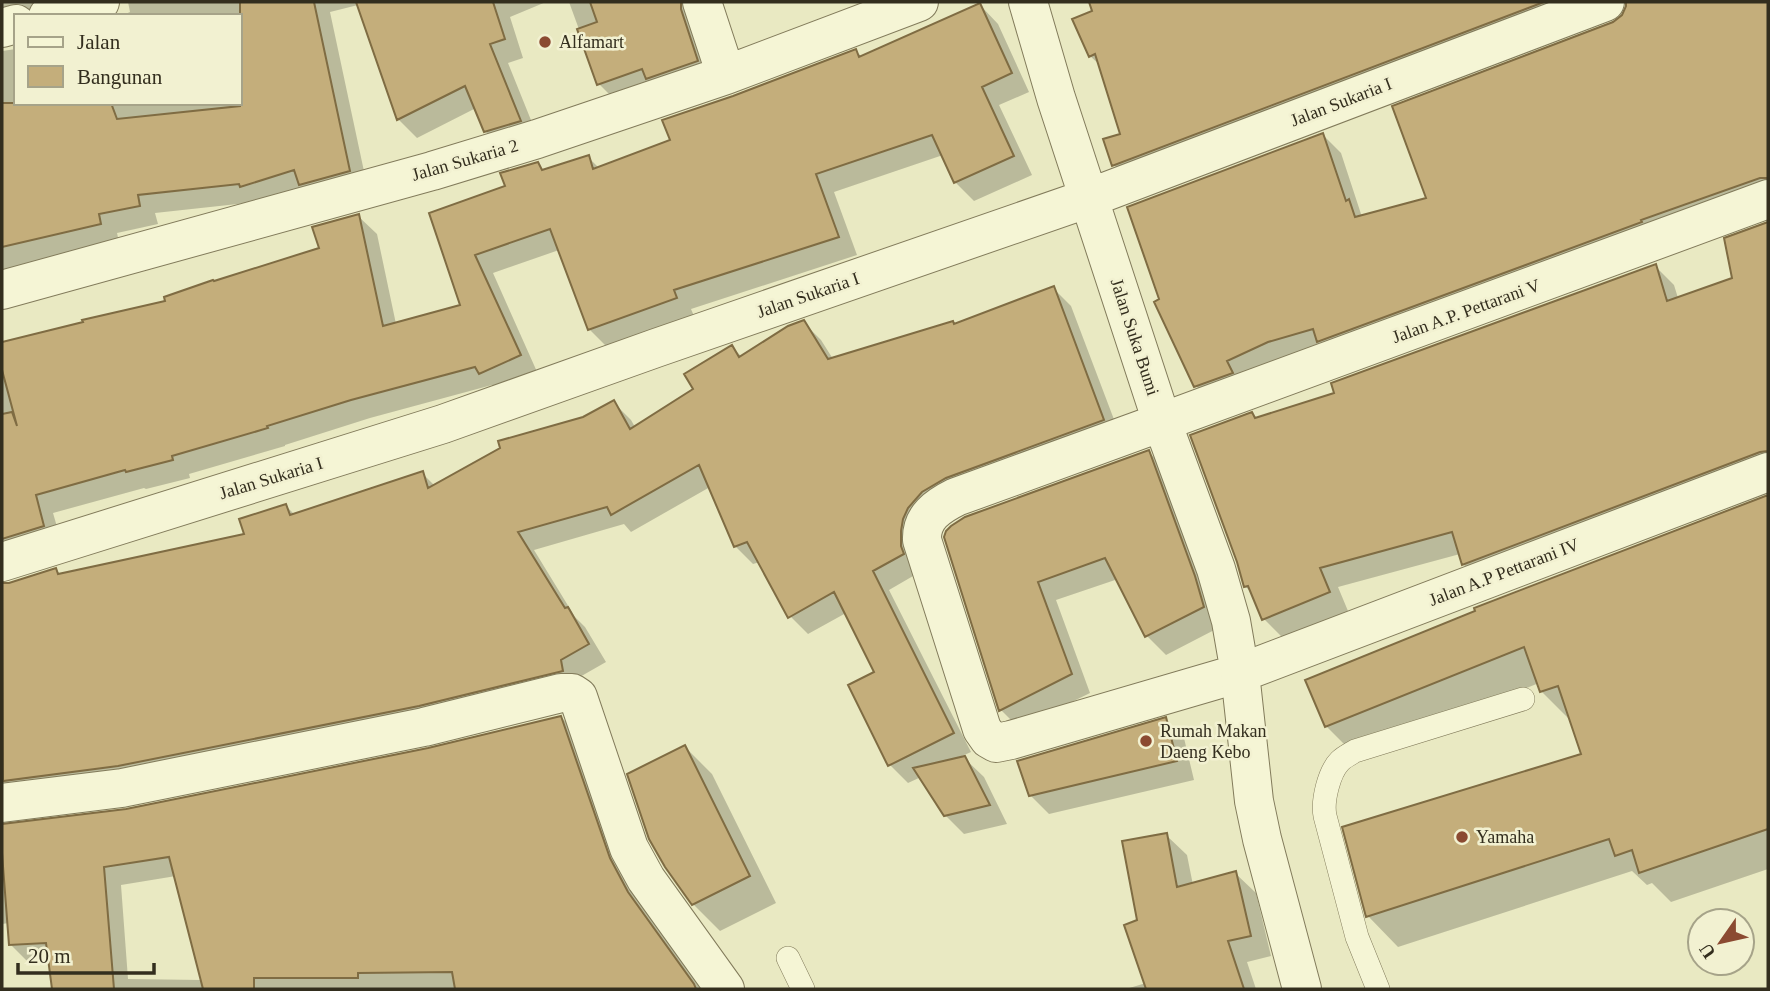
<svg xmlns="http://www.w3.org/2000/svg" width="1770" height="991" font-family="'Times New Roman',serif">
	<rect width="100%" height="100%" fill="#e9e9c2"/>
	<path fill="#0003" fill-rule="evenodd" d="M2 2H53L2 37Z
		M128 2H546L510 17 523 58 508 63 539 140 504 150 485 131 476 108 417 138 398 119 358 5 330 12 368 190 155 213 158 224 117 233 119 242 2 277V51L16 49V103H240V16H121L130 12Z
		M569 2H696L716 80 617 102 599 84Z
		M1178 2H1612L1133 184 1114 165 1122 135 1101 66 1090 56 1130 18Z
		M1628 2H1768V201L1215 405 1196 386 1323 135 1341 153 1361 214 1364 216 1428 199 1614 24 1624 16 1628 6Z
		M980 5 998 24 1029 92 999 105 1032 175 974 201 955 182 943 155 834 192 857 255 691 309 694 316 608 348 589 329 559 250 493 273 538 374 499 392 492 385 370 418 285 445V446L189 474 190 478 146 489 144 488 53 513 62 544 2 570V344L167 302 321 249 358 216 377 234 396 324 463 306 431 214 507 187 537 164 545 171 588 157 600 169 672 141 734 97 856 51 862 57Z
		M1768 224V474L1482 583 1463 564 1460 554 1338 587 1348 611 1283 638 1264 619 1253 594 1246 587 1257 420 1336 394 1655 266 1674 285 1678 298 1734 279 1726 239Z
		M1053 288 1071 306 1121 438 940 510 920 572 889 590 971 752 962 756 984 777 1007 824 964 834 945 815 921 777 908 783 890 765 850 686 876 673 846 613 808 634 790 616 760 562 753 564 735 546 710 487 631 532 624 524 534 550 575 617 585 627 606 662 578 678 2 810V585H9L56 570 61 575 246 535 286 506 295 515 422 473 435 486 584 419 613 402 631 420 635 427 695 389 732 347 742 357 803 322 821 340 833 359 955 325Z
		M1149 452 1167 471 1222 626 1166 655 1147 636 1118 579 1056 600 1090 693 1019 728 1001 710 946 537Z
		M1768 497V869L1671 902 1652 883 1647 885 1632 871 1398 947 1368 916 1583 756 1572 722 1541 691 1539 683 1357 757 1326 726 1477 612 1476 609Z
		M561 717 579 735 701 989H54L50 961 29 963 11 945 9 923 2 924V826L125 811 429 750ZM176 876 202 980 128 979 121 885Z
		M1165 719 1184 738 1194 780 1049 814 1030 795Z
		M685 747 712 774 776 903 720 931 693 904Z
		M1166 835 1187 855 1193 885 1235 873 1256 893 1271 956 1247 962 1256 989H1126L1146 983 1139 921Z"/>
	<path fill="#c4ae7b" stroke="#7f6c43" stroke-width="2" d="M240 2H314L350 171 299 185 294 170 240 187 239 184 138 195 140 206 99 214 101 224 2 247V103H111L117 119 240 106Z
		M356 2H493L505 39 490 44 521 121 484 132 465 86 397 120Z
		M590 2H681V9L698 61 646 79 642 69 597 85 577 29 597 22Z
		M1089 2H1544L1112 166 1103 139 1120 134 1095 54 1089 57 1072 19 1092 11Z
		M1626 2H1768V178H1760L1641 220 1642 222 1317 342 1313 329 1268 342 1227 361 1233 373 1194 387 1154 302 1159 299 1127 207 1323 133 1346 201 1349 199 1355 217 1426 198 1392 106 1613 22 1622 15 1626 6Z
		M980 3 1012 73 982 87 1014 156 954 183 932 135 816 174 839 237 674 290 677 298 588 330 550 229 475 255 521 355 479 374 475 367 351 400 267 426 268 428 172 456 173 460 126 472 125 470 36 495 44 526 2 539V414L12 412 17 426 2 370V342L83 322 82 320 165 301 164 297 213 280 214 281 319 248 312 227 359 214 383 326 460 305 429 213 505 186 500 173 538 162 542 170 589 155 593 169 670 140 662 120 733 96 856 49 859 57Z
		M1768 222V451L1760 452 1462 565 1452 532 1320 568 1330 592 1262 620 1248 586 1244 587 1237 562 1190 435 1252 412 1255 418 1334 393 1331 383 1656 264 1667 301 1732 278 1724 238Z
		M1054 286 1104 420 946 478 922 492 908 508 903 519 901 531V546L904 554 873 571 954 733 888 766 848 685 874 672 834 592 788 618 747 542 734 547 699 465 611 515 607 507 518 532 565 608 568 607 589 644 561 660 563 671 419 706 118 766 3 781 2 583H9L56 568 58 574 244 534 239 519 286 504 290 515 423 471 428 488 500 448 498 441 583 417 614 400 630 429 693 389 684 374 732 345 739 357 788 326 804 320 828 359 953 321 954 324Z
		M1149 450 1195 576 1204 607 1145 637 1105 558 1038 582 1072 674 999 711 944 537 946 531 951 526 965 517Z
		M1768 495V829L1639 873 1632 850 1615 856 1609 839 1366 917 1342 827 1581 754 1558 686 1540 692 1524 647 1325 727 1305 680 1475 611 1474 608Z
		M561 716 610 858 628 892 694 984 696 989H455L452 972 358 973V978H254V989H203L169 857 104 867 114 989H52L46 943 9 945 2 853V824L126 809 428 748Z
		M1166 717 1177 761 1029 796 1017 761Z
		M685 745 750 876 692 905 665 867 649 839 627 774Z
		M965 756 990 805 944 816 913 768Z
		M1167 833 1177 887 1236 871 1251 936 1228 941 1244 989H1146L1124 925 1137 920 1122 841Z"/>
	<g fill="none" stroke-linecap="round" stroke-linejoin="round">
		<g stroke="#827b5b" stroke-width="24">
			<path id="service" d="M788 958 803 989
				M1378 989 1357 937 1325 816C1322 801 1329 772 1340 761 1344 757 1350 754 1355 751L1523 699"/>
		</g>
		<g stroke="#827b5b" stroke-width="40">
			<path id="minor" d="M702 2 726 75
				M1028 2 1056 98 1162 422 1216 569 1231 621 1240 673 1011 740 996 743 989 739 982 729 922 540C921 517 938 506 956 497L1162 422 1768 199
				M48 16 100 2
				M2 28 16 24
				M2 290 432 171 537 139 726 75 919 2
				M2 562 443 424 656 348 1089 198 1605 2
				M2 803 122 788 424 727 561 693H572L578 697 629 848 646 879 725 989"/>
		</g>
		<g stroke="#827b5b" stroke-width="40">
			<path id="tertiary" d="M1302 989 1262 839 1254 801 1240 673 1768 472"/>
		</g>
		<use href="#service" stroke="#f5f5d5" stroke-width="23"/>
		<use href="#minor" stroke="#f5f5d5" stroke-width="38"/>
		<use href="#tertiary" stroke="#f5f5d5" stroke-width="38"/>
	</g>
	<g fill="#8b4a31" stroke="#f2f1d1" stroke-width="2.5">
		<circle cx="545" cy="42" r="7"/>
		<circle cx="1146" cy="741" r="7"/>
		<circle cx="1462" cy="837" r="7"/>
	</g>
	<g text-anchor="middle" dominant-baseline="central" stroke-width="5" stroke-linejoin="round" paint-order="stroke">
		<g font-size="18" fill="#332e1e" stroke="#f2f1d1" text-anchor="start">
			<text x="559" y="42">Alfamart</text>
			<text x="1160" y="731">Rumah Makan<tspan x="1160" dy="21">Daeng Kebo</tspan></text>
			<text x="1476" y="837">Yamaha</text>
		</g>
		<g font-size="18" fill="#332e1e" stroke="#f2f1d1">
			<text transform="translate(1341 102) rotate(-21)">Jalan Sukaria I</text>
			<text transform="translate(465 160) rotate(-16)">Jalan Sukaria 2</text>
			<text transform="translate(808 295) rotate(-19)">Jalan Sukaria I</text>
			<text transform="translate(1466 311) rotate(-20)">Jalan A.P. Pettarani V</text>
			<text transform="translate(1135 337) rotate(72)">Jalan Suka Bumi</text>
			<text transform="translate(271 478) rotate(-17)">Jalan Sukaria I</text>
			<text transform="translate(1504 572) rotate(-21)">Jalan A.P Pettarani IV</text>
		</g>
	</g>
	<rect width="1770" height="991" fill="none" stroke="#332e1e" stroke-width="7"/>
	<rect x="14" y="14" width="228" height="91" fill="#f2f1d1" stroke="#a6a389" stroke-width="2"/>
	<rect x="28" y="37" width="35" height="10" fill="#f5f5d5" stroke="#a6a389" stroke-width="2"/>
	<text x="77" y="49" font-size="21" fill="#332e1e">Jalan</text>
	<rect x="28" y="66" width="35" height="21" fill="#c4ae7b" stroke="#a6a389" stroke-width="2"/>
	<text x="77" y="84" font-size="21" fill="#332e1e">Bangunan</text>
	<g transform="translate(1721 942) rotate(236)"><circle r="33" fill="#f2f1d1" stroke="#a6a389" stroke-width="2"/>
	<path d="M0-5L12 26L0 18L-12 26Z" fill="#8b4a31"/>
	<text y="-10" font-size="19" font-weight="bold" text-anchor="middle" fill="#332e1e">U</text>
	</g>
	<path d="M18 963v10h136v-10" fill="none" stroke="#332e1e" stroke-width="3.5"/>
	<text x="28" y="963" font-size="21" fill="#332e1e" stroke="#f2f1d1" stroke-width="5" paint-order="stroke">20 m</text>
</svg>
